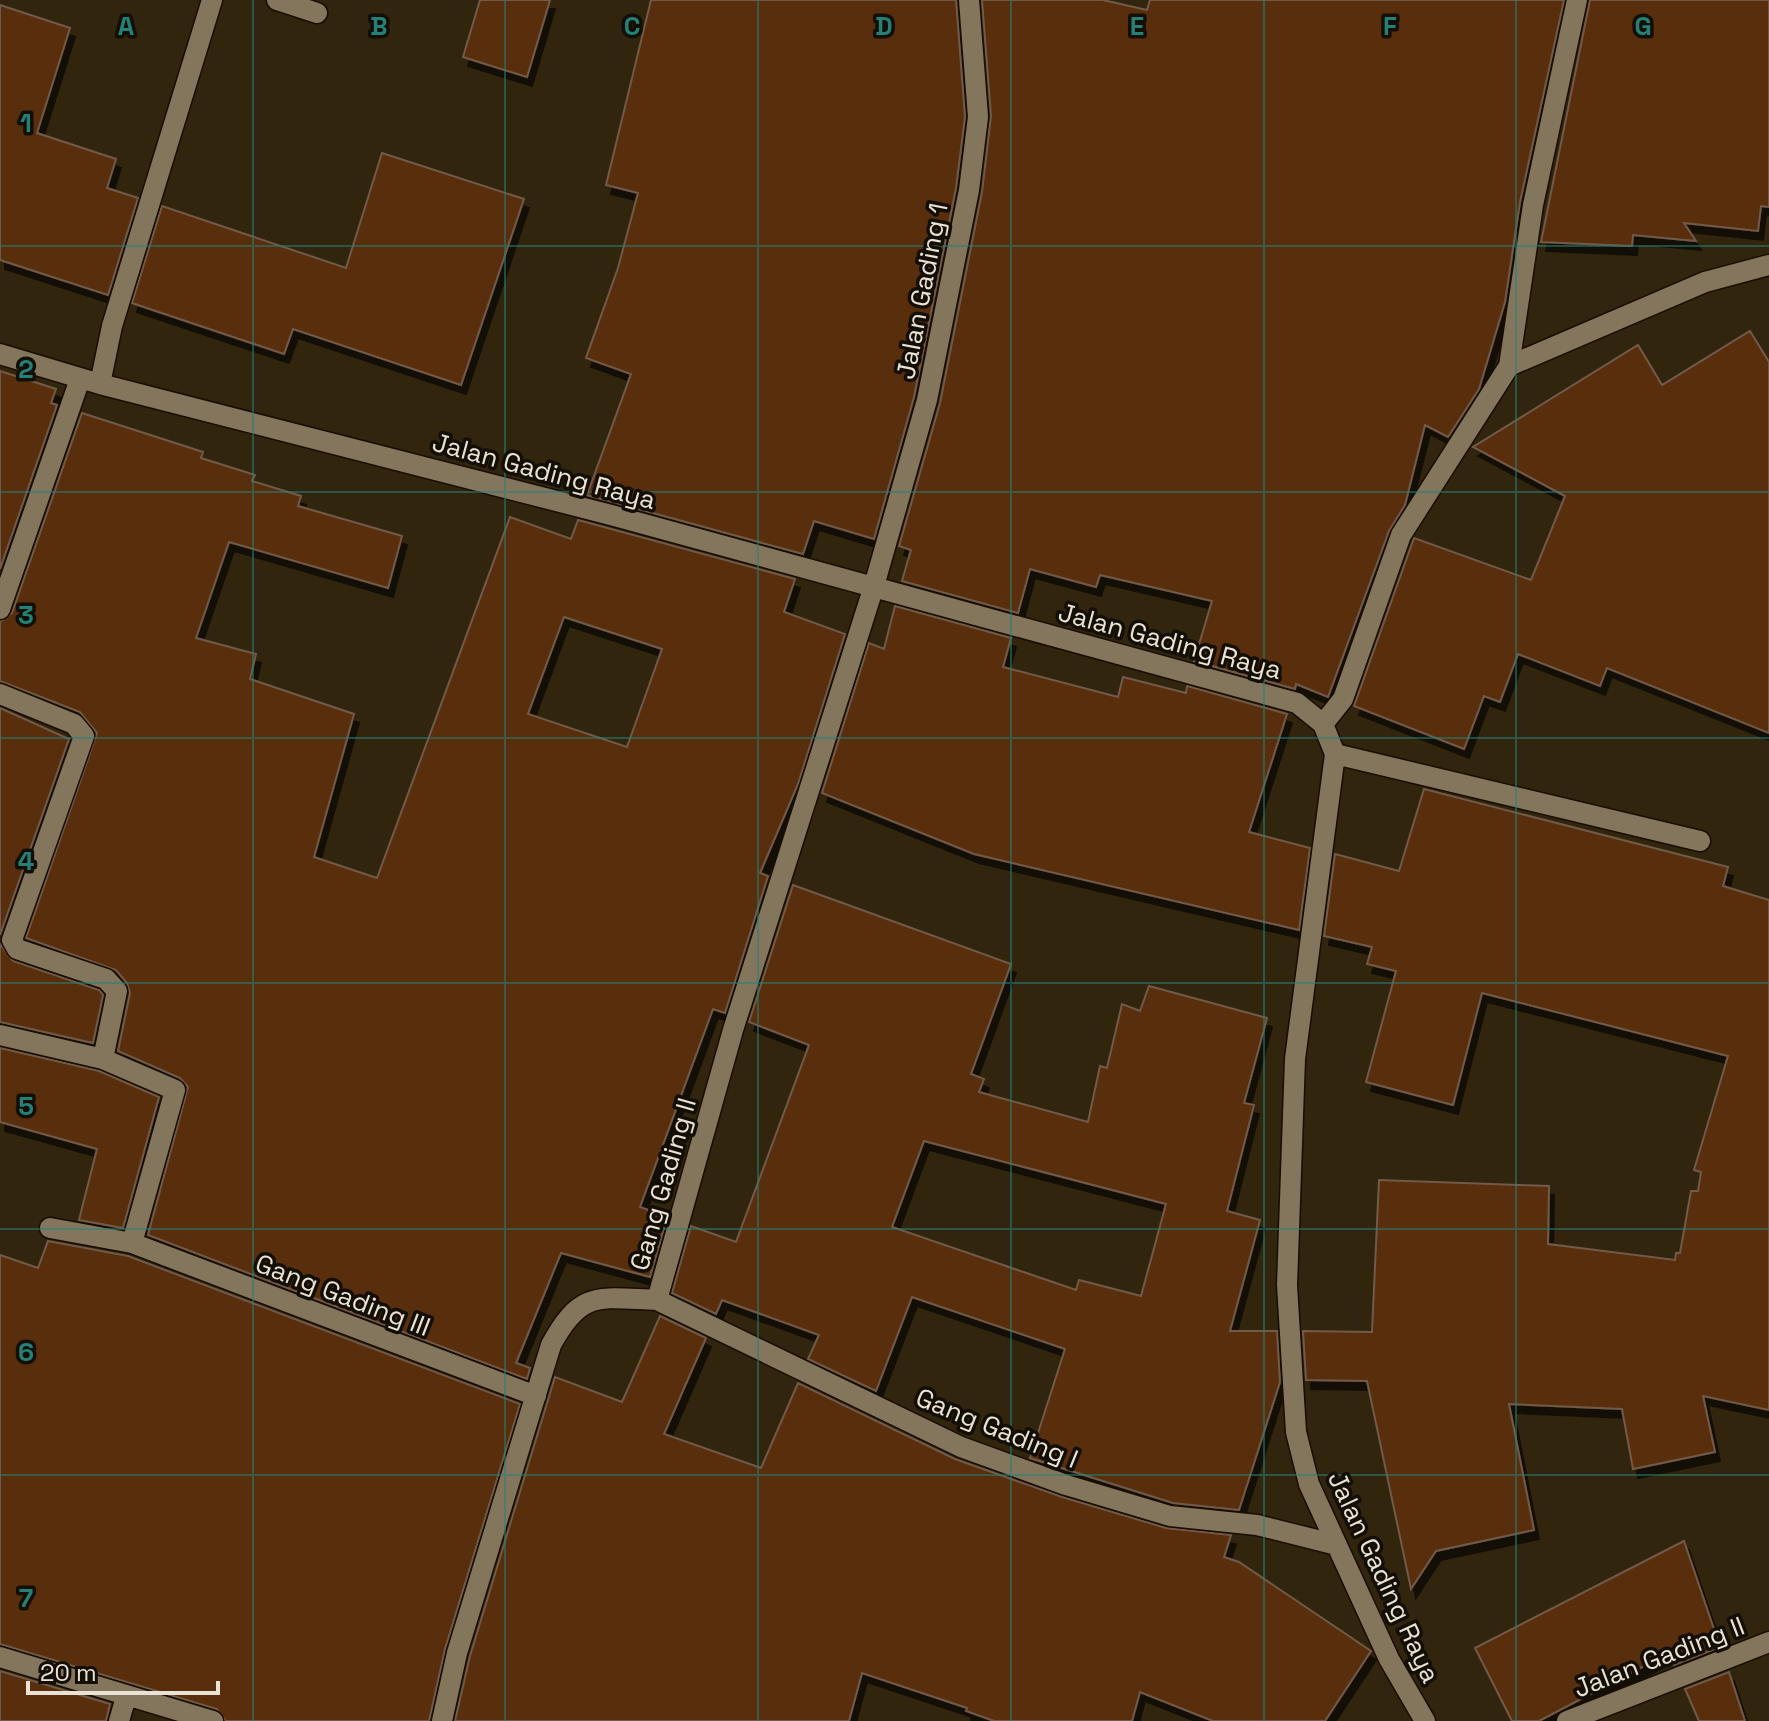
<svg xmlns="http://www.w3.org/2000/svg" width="1769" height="1721" font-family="'Space Grotesk',sans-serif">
	<defs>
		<filter id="shadow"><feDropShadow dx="5" dy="9" stdDeviation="0" flood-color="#0009"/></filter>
	</defs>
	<rect width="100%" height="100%" fill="#31250e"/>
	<path fill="#592d09" stroke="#715a4a" stroke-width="2" fill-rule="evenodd" filter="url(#shadow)" d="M480 0H550L527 77 463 57Z
		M651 0H956L965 117 956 188 914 397 874 539 814 521 803 554 587 495 631 374 586 358 618 268 638 193 606 185Z
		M982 0H1103L1147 10 1150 0H1564L1520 202 1505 302 1479 389 1448 437 1425 425 1405 505 1389 531 1328 697 1296 684 1295 689 1194 661 1212 601 1100 575 1096 587 1030 569 1018 613 902 581 911 550 899 546 940 403 982 192 991 116Z
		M1590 0H1769V207L1761 206 1758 231 1684 223 1696 241 1633 235 1632 246 1541 242Z
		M0 5 70 28 37 133 116 159 107 188 138 198 108 295 0 260Z
		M382 153 524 199 461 385 293 329 284 354 132 303 162 206 346 268Z
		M1750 331 1769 362V733L1607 668 1600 686 1518 654 1500 702 1484 696 1464 749 1354 706 1414 538 1531 580 1565 496 1473 447 1638 345 1662 385Z
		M0 371 56 389 51 403 57 405 0 569Z
		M82 413 203 452 201 458 255 475 252 481 301 496 298 506 402 536 388 588 229 542 196 638 256 654 250 679 354 714 314 857 377 878 510 517 571 539 578 520 795 579 784 612 845 634 798 784 760 873 768 876 725 1013 713 1009 640 1207 667 1217 650 1277 561 1253 516 1363 530 1368 527 1379 148 1235 188 1087 180 1078 118 1051 130 993 127 983 116 970 26 938 97 733 80 712 0 681V622L12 613ZM564 617 662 649 627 747 528 714Z
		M895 606 1011 638 1003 667 1118 697 1123 677 1186 693 1187 686 1287 714 1249 832 1310 848 1299 930 974 854 822 793 869 643 884 649Z
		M0 708 69 739 0 935Z
		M1424 789 1728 867 1723 886 1769 900V1410L1703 1396 1715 1452 1633 1469 1622 1409 1509 1404 1534 1530 1436 1551 1411 1589 1367 1381 1306 1380 1303 1331 1372 1332 1379 1180 1549 1186 1548 1244 1675 1260 1676 1253H1680L1691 1191H1698L1701 1172 1694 1170 1728 1056 1482 993 1453 1105 1366 1082 1396 971 1367 964 1372 947 1324 936 1335 854 1399 871Z
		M793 885 1011 964 971 1074 984 1079 979 1092 1088 1122 1100 1066 1107 1068 1122 1004 1140 1011 1149 986 1267 1018 1244 1103 1254 1105 1227 1211 1260 1220 1230 1331H1277L1280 1382 1239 1510 1173 1503 1030 1458 1065 1349 912 1297 876 1391 808 1359 819 1335 722 1300 716 1314 672 1293 691 1226 736 1242 809 1045 749 1022ZM924 1141 1166 1204 1141 1296 1079 1280 1076 1290 892 1227Z
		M0 944 13 961 99 990 103 995 93 1043 0 1022Z
		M0 1048 99 1071 159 1097 123 1228 79 1220 97 1149 0 1122Z
		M48 1241 128 1256 520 1404 445 1649 429 1721H226L217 1709 0 1644V1255L38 1268Z
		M660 1316 706 1338 664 1434 761 1468 798 1383 955 1459 1062 1497 1166 1528 1231 1535 1224 1557 1239 1562 1371 1651 1325 1721H1213L1140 1692 1132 1721H994L966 1711 967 1708 862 1673 849 1721H455L470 1656 555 1377 622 1402Z
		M1684 1541 1720 1647 1674 1665 1669 1653 1539 1721H1512L1475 1648Z
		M0 1671 110 1704 106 1721H0Z
		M1729 1672 1745 1721H1699L1685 1689Z"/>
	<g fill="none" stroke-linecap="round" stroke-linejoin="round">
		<g stroke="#190d00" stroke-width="23">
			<path id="minor" d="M277 0 317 13
				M0 354 100 384 611 515 1297 703 1323 724 1335 754 1295 1059 1287 1285 1296 1432 1309 1484 1389 1659 1425 1721
				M1509 366 1533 205 1577 0
				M100 384 112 326 212 0
				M0 609 80 379
				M0 694 74 724 84 736 12 940 17 949 106 979 117 991 103 1059 175 1090 132 1243
				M1323 724 1343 699 1401 535 1509 366 1705 282 1769 265
				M1335 754 1700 841
				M0 1035 103 1059
				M50 1228 132 1243 536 1396
				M657 1300 961 1447 1066 1485 1170 1516 1257 1525 1337 1545
				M0 1657 213 1721
				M119 1721 126 1697
				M442 1721 457 1653 551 1345C581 1289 599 1298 657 1300L733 1030 874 586 927 400 969 190 978 117 969 0
				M1567 1721 1769 1642"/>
		</g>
		<use href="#minor" stroke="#84765d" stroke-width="20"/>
	</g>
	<path fill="none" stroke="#258178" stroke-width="2" stroke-opacity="0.55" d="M253 0V1721M505 0V1721M758 0V1721M1011 0V1721M1264 0V1721M1516 0V1721M0 246H1769M0 492H1769M0 738H1769M0 983H1769M0 1229H1769M0 1475H1769"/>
	<g text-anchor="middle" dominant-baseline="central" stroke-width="7" stroke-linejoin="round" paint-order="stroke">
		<g font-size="26" fill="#eae2d4" stroke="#140f06">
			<text transform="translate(922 291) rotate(-79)">Jalan Gading 1</text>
			<text transform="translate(544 471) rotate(15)">Jalan Gading Raya</text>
			<text transform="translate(1170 641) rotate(15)">Jalan Gading Raya</text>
			<text transform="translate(663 1184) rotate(-74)">Gang Gading II</text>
			<text transform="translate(343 1295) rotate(21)">Gang Gading III</text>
			<text transform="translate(997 1428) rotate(22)">Gang Gading I</text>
			<text transform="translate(1384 1577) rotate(65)">Jalan Gading Raya</text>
			<text transform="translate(1659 1657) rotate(-21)">Jalan Gading II</text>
		</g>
	</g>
	<g font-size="26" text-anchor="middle" font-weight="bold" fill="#258178" stroke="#140f06" stroke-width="7" stroke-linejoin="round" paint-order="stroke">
		<text x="126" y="35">A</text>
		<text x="379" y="35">B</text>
		<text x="632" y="35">C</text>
		<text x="884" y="35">D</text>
		<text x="1137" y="35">E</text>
		<text x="1390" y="35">F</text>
		<text x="1643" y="35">G</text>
		<text x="26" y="132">1</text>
		<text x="26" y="378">2</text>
		<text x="26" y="624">3</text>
		<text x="26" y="870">4</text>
		<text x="26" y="1115">5</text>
		<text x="26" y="1361">6</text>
		<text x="26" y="1607">7</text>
	</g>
	<path d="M28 1681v12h190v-12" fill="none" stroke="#eae2d4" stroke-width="4"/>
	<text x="40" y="1681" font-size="24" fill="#eae2d4" stroke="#140f06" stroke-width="6" paint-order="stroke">20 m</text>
</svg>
